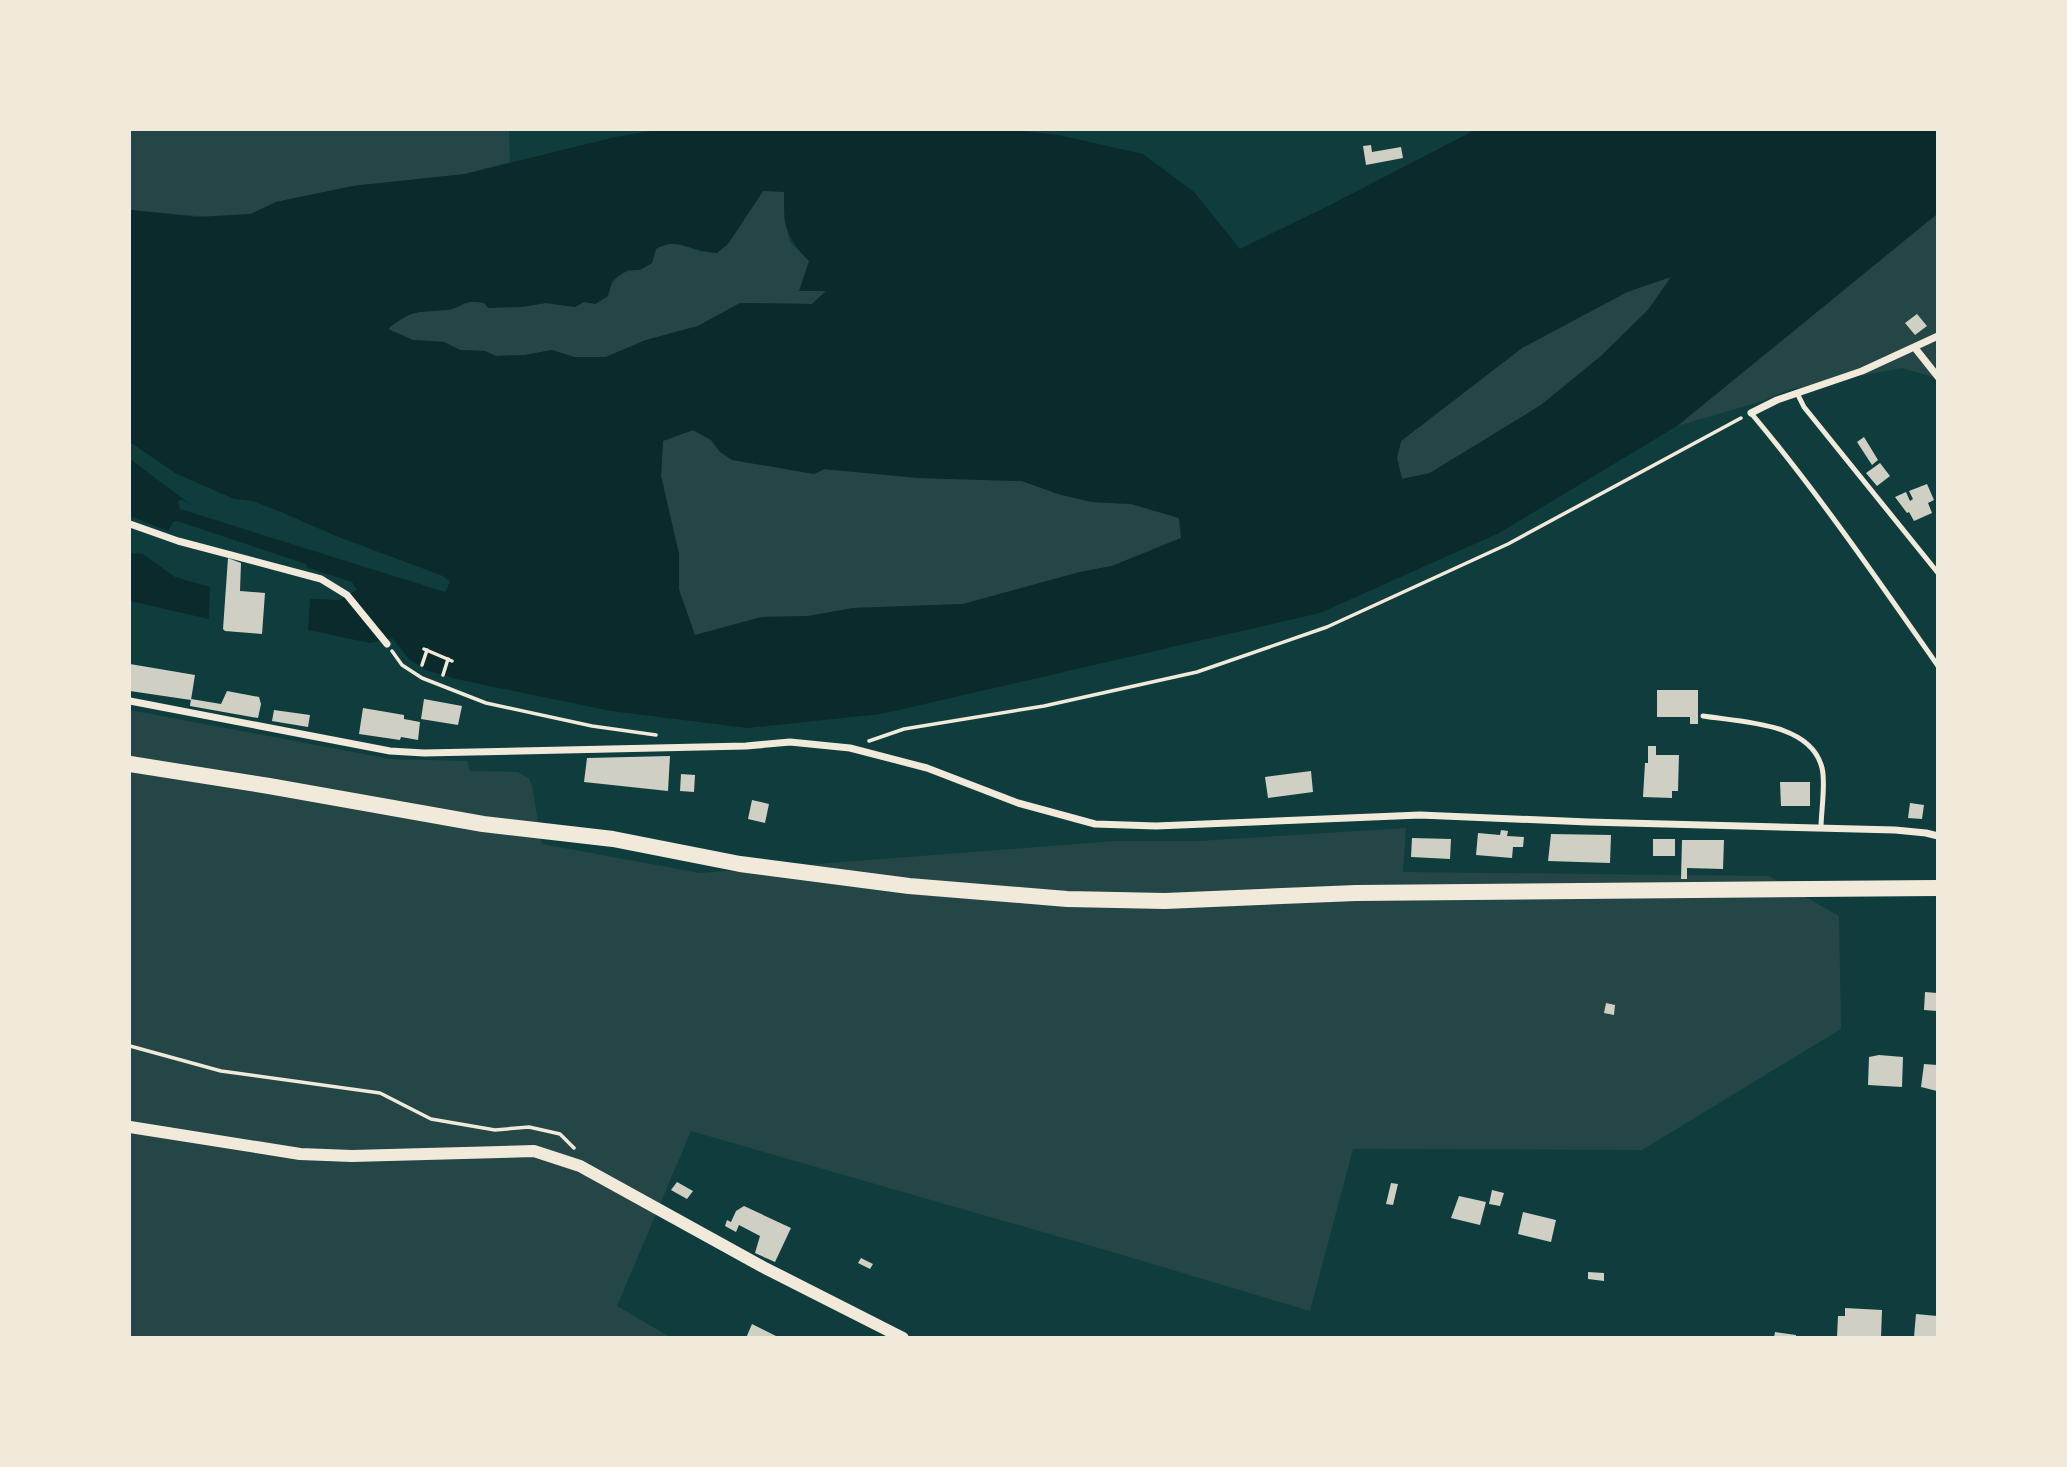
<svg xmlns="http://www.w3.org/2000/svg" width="2067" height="1467" font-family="'Noto Sans',sans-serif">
	<rect width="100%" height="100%" fill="#0f3d3e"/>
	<path fill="#244646" d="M130 130H509L510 162 465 174 353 186 276 202 251 214 210 217 130 210Z
		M763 191H784V218L790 242 809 261 827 290 812 304 740 303 698 326 646 340 606 357H574L552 350 525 355 496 356 485 351 460 350 444 342 413 340 387 329 406 314 433 309 449 310 469 300 521 307 546 303 575 307 584 302 607 296C613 278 621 270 640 270L656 249 663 244 672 242 702 252 728 244Z
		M1937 214V378L1902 368 1788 390 1763 401 1677 426Z
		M1672 276 1648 310 1601 356 1541 405 1430 473 1402 479 1397 458 1401 441 1522 348 1627 292Z
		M693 430 711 440 720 452 814 474 824 469 914 478 1022 481 1058 494 1092 502 1131 504 1180 518 1181 538 1112 566 1080 572 963 604 854 608 808 616 762 617 695 635 679 590V554L661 476 663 440Z
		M130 710 390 759 467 761 470 771 517 772 529 778 532 786 542 844 700 873 1115 841H1198L1406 828 1403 872 1769 876 1839 916 1841 1029 1642 1150 1353 1149 1310 1311 1109 1251 691 1131 617 1306 670 1337H130Z"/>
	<path fill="#0a2a2b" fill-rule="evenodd" d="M657 130H1013L1059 135 1143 154 1194 192 1240 249 1330 205 1475 130H1937V214L1677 426 1499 533 1320 613 881 714 747 728 611 711 456 679 426 670 409 659 392 638 370 643 308 630 310 599 339 600 357 590 352 582 308 568 306 564 180 522 174 521 168 531 130 516V459L190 504 181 499 178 502 180 509 445 592 450 582 443 576 336 536 281 512 253 501 234 499 175 473 130 442V210L197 217 251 214 276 202 353 186 465 174 615 137ZM763 191 784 192C784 226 785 236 809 261L799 291H826L812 304 740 303 698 326 646 340 606 357H574L552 350 525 355 496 356 485 351 460 350 444 342 413 340 388 329C413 309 415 313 446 310 463 309 460 299 484 303L488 308 521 307 546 303 575 307 584 302 595 304 608 296 612 281 627 270H640L652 263 656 249C675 236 694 252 717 253L728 244ZM1671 277 1648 310 1601 356 1541 405 1430 473 1402 479 1397 458 1401 441 1522 348 1627 292ZM693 430 711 440 720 452 732 460 814 474 824 469 921 478 1022 481 1058 494 1092 502 1131 504 1179 518 1181 538 1112 566 1080 572 963 604 853 608 808 616 762 617 695 635 679 590V554L661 476 663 441Z
		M130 553 143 554 175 577 210 587 209 619 130 601Z"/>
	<path fill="#cfcfc3" d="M1371 145 1372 152 1401 147 1403 158 1366 165 1363 146Z
		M1917 314 1927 326 1915 335 1905 323Z
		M1864 437 1878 460 1872 465 1857 442Z
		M1880 463 1890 476 1877 486 1866 473Z
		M1927 484 1934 500 1928 503 1932 513 1914 521 1909 512 1907 513 1895 497 1906 492 1910 501 1913 499 1909 491Z
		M228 558 241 563 240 591 265 593 262 634 225 631 223 629Z
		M130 664 195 675 191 700 130 691Z
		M1657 690H1698V724H1690V717H1657Z
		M227 691 259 697 261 704 258 718 190 706 191 699 221 704Z
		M424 699 462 706 458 725 421 719Z
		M363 708 404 715V719L420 722 418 740 401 737 400 740 359 734Z
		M274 710 310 715 308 727 272 721Z
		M1648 746H1656V755H1679L1678 791H1672V798L1643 797 1645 763H1648Z
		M670 756 668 791 584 782 587 758Z
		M1311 771 1313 792 1268 798 1265 777Z
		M681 774 695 775 694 792 680 791Z
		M1780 782H1810V806H1781Z
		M752 800 769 804 765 823 748 819Z
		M1910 803 1924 805 1922 819 1908 818Z
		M1501 830 1508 831 1507 836 1524 837 1523 847H1513L1512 858 1476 855 1478 833 1500 835Z
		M1551 834 1611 835 1610 863 1548 861Z
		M1412 838 1451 839 1450 859 1411 857Z
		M1653 839H1675V856H1653Z
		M1682 840H1724L1723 869 1687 868V879H1681Z
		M1925 992 1937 993V1011L1924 1010Z
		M1606 1003 1615 1005 1614 1015 1604 1013Z
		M1879 1055 1903 1057 1902 1087 1868 1085 1869 1057Z
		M1924 1064 1937 1065V1091L1921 1087Z
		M677 1182 693 1191 687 1199 671 1190Z
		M1391 1183 1398 1184 1393 1205 1386 1204Z
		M1492 1190 1504 1193 1500 1206 1489 1204Z
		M1459 1196 1486 1202 1480 1225 1451 1218Z
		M744 1206 791 1228 775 1262 755 1253 760 1236 739 1225 736 1232 725 1226 727 1220 731 1222 736 1211Z
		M1523 1212 1556 1220 1551 1242 1518 1234Z
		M861 1258 873 1264 870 1269 858 1263Z
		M1588 1272 1604 1273V1281L1588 1279Z
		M1845 1308 1882 1310 1881 1338 1837 1337 1838 1316H1845Z
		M1916 1314 1937 1316V1338L1914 1337Z
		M752 1324 780 1338H746Z
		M1775 1332 1796 1335V1338H1774Z"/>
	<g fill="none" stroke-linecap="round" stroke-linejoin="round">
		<path stroke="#f1e9da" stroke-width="3.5" d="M424 649 452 661
			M392 651 402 665 422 678 486 703 592 726 656 735
			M422 665 427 650
			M443 675 448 659
			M869 741 904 729 1044 706 1197 672 1327 627 1508 544 1741 418
			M130 1046 221 1071 380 1093 431 1119 495 1130 529 1127 560 1134 574 1148"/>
		<path stroke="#f1e9da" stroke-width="5" d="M1798 395 1804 407 1938 573
			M1751 413C1818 493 1878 580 1938 666
			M1703 716C1740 722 1811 722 1822 768 1826 783 1821 811 1821 828"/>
		<path stroke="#f1e9da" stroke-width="7" d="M1915 348 1938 377
			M1751 413 1777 400 1862 371 1938 336
			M130 524 178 541 321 579 347 595 387 644
			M130 701 390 751 424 753 746 746 790 742 850 748 927 768 1018 803 1095 824 1156 826 1420 815 1588 822 1895 830 1926 833 1938 836"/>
		<path stroke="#f1e9da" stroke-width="12" d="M130 1127 300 1154 352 1156 534 1151 580 1166 763 1267 903 1338"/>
		<path stroke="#f1e9da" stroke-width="16" d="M130 764 269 786 483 824 613 839 740 864 909 886 1067 899 1165 901 1356 893 1938 888"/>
	</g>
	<rect width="2067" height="1467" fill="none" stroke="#f1e9da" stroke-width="262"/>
</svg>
